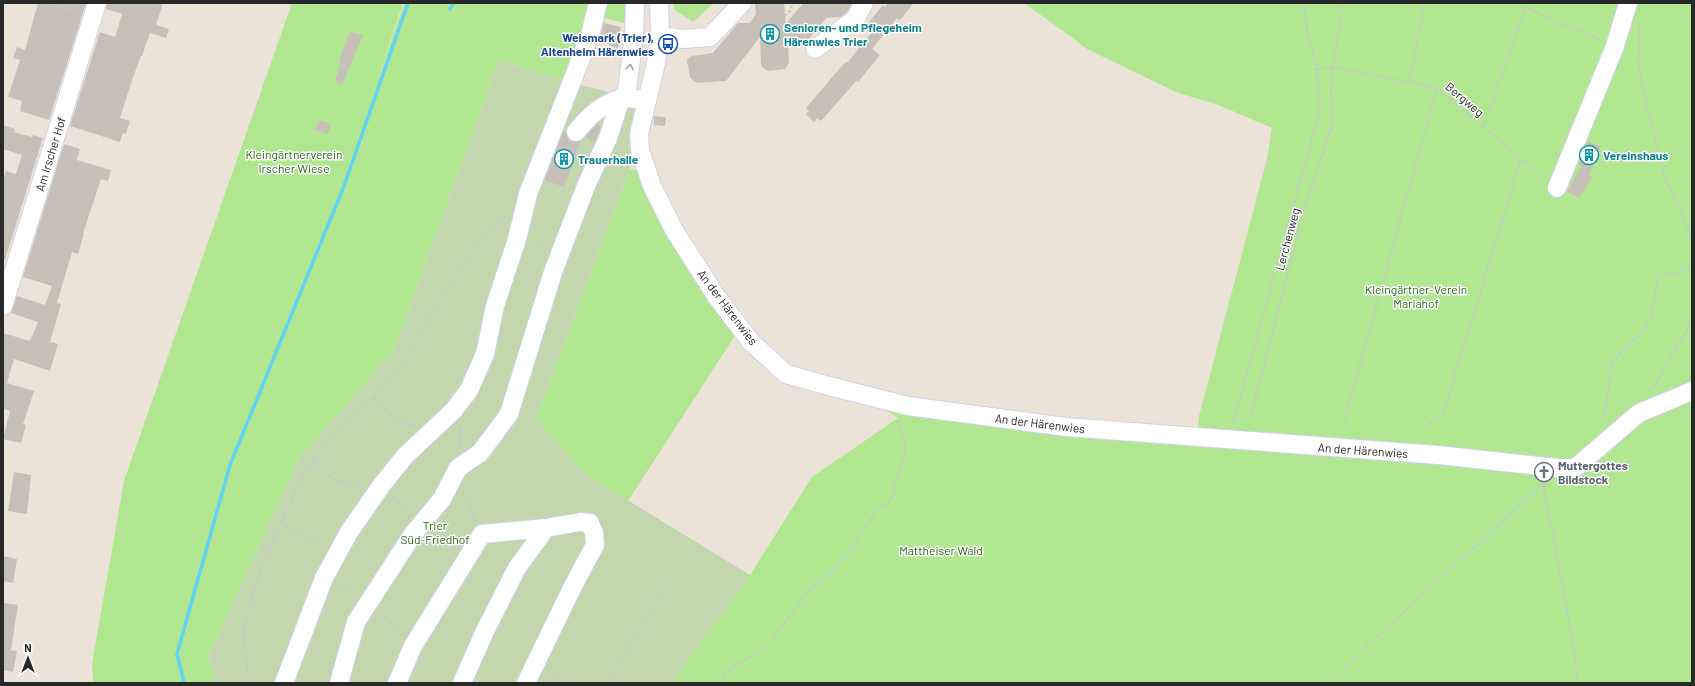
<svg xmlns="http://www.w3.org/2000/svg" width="1695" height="686" font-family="Barlow,sans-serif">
	<rect width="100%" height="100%" fill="#ece3d8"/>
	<path fill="#b0e790" d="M292 3H403L369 106 404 3H595L569 82 499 60 394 350 299 458 208 657 216 683H93L92 664 124 481Z
		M602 3H630L632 25 599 17Z
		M673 3H714L693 22 675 10Z
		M1024 3H1605L1630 6 1643 3H1692V683H672L750 575 812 477 898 418 880 407 1197 434 1199 416 1267 159 1272 128 1216 104 1178 93 1087 49 1070 36Z
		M630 169 642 172 736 334 628 501 585 474 536 418Z"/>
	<path fill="#c3d7ae" d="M499 60 572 83 618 94 641 104 630 169 536 418 585 474 750 575 672 683H216L208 657 299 458 394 350Z"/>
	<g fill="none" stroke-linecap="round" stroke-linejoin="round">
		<path stroke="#63d4f6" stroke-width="3.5" d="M450 9 454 3
			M184 683 177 654 230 465 344 186 408 3"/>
	</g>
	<path fill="#c7c0b8" d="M38 3H86L49 120 20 111 22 101 8 97 20 60 13 58 17 47 25 50Z
		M107 3H163L156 25 169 29 166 38 150 33 142 56H141L132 80 120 118 130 121 126 134 123 133 120 142 70 126 100 32 115 37 122 14 106 9Z
		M755 3H784L786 24 803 3H852L847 12 840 17 826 18 804 45 788 46 789 63 785 69 768 71 761 66 760 37 726 81 697 83 690 78 687 60 692 56 713 53 738 23H750L756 14Z
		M888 3H914L900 20 897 18 872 49 880 55 858 82 857 80 821 121 817 118 814 122 806 114 809 111 806 108 840 68 846 62 847 63 871 33 864 28 883 5 885 7Z
		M604 23 621 27 619 34 622 35 618 48 609 45 605 42 601 33Z
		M350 32 363 35 342 85 335 82 341 61 339 60Z
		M654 116 666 117 665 126 654 125Z
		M319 120 331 124 328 134 315 130Z
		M597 124 601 126 595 142 585 137Z
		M3 125 15 129 14 132 32 137 33 135 43 138 5 260 3 259V180L6 171 16 174 22 155 3 149Z
		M563 132 566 133 570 140 575 142 581 141 564 187 545 180Z
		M1588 141 1601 147 1589 175 1592 177 1580 198 1567 192 1581 166 1578 164Z
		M64 144 80 149 77 160 111 170 108 181 101 179 83 233 84 234 78 254 72 252 57 303 61 304 50 342 58 344 50 371 14 359 7 383 34 391 23 424 26 425 21 443 3 439 10 411 3 409V333L30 341 38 322 11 313 17 296 45 305 52 286 23 277Z
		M14 472 31 475 27 514 8 511Z
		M3 556 17 559 13 583 3 581Z
		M3 603 18 605 11 650 17 651 13 672 3 670Z"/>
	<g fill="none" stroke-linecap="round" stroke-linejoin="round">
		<g stroke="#cdd2e3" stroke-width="20">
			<path id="minor" d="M635 3 634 36 626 98 637 99
				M659 3 660 36 656 63 639 134 640 150 652 186 674 230 716 296 751 342 786 374 829 386 908 406 1066 427 1438 455 1558 468H1575L1639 413 1692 391
				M660 36 684 39 710 37 742 3
				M815 49 855 19 864 3
				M576 132C590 115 599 106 621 98
				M1557 188 1615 46 1628 3
				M3 306 97 3
				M284 683 324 578 349 532 381 486 405 456 454 410 469 390 485 354 495 306 517 239 528 194 590 35 598 3
				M339 683 356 622 413 534 442 499 458 468 480 453 509 414 553 272 586 186 608 138 621 98H626
				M397 683 413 646 482 534 546 528 580 522 590 523 594 533 595 545 573 586 526 683
				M462 683 485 631 517 568 546 528"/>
		</g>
		<path stroke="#c7c7c7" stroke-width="2" stroke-dasharray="3 2" stroke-linecap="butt" d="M50 3 79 12
			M785 16 791 10 792 3
			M1639 23 1640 76 1664 175 1692 238
			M1333 68 1343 3
			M1317 70 1331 67 1437 88 1544 178
			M1409 82 1425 3
			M1484 127 1525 7 1602 41
			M1691 237 1692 250
			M532 243 548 244
			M1651 391 1683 337 1692 319
			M374 397 387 412 410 426 416 424
			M1251 415 1305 208 1331 129V67
			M1607 421 1604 418 1612 363 1650 322 1658 275 1680 272 1692 263
			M1344 422 1437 88
			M1233 424 1319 114 1317 70 1308 36 1303 3
			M459 425 461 440 460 448
			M1426 427 1444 412 1521 158
			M313 462C331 479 338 485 364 485
			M1543 485 1572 636 1578 683
			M463 490 470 503 475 521
			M392 496 411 513
			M281 522 303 536 326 545
			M338 584 357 593
			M381 612 402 636
			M549 667 566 683
			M249 683 243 632 260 569 304 472 333 437 374 397 402 366 435 307 474 249 506 216
			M607 683 664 589
			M720 683 726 672 767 647 807 593 840 564 877 510 891 500 905 452 904 439 897 420
			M1331 683 1359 653 1545 482"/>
		<use href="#minor" stroke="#fff" stroke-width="18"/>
	</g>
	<defs><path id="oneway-chevron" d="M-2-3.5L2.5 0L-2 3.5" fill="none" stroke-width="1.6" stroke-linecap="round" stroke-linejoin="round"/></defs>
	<use stroke="#9e9e9e" href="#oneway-chevron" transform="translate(630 67) rotate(-82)"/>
	<defs>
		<g id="building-ring" transform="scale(1)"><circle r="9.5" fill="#fff" stroke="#0f9aa8" stroke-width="1.5"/><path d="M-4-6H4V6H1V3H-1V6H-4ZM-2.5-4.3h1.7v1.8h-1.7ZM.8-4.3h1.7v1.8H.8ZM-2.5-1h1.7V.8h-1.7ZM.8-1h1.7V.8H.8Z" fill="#0f9aa8"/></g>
		<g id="bus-ring" transform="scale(1)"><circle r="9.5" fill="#fff" stroke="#1a4fb4" stroke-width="1.5"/><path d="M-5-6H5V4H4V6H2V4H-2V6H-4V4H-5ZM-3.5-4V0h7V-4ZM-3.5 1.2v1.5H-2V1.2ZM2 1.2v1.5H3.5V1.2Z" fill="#1a4fb4"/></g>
		<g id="church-ring" transform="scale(1)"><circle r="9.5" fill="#fff" stroke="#6b7280" stroke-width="1.5"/><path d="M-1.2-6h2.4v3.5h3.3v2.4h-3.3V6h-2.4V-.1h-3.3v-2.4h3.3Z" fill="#6b7280"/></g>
	</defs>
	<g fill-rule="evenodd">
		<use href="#building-ring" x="770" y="34"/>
		<use href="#bus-ring" x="668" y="44"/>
		<use href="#building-ring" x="1589" y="155"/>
		<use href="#building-ring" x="564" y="159"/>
		<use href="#church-ring" x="1544" y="472"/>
	</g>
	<g text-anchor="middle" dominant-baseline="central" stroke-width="3" stroke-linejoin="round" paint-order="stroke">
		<g font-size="12" font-weight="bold" fill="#0d838f" stroke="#fff" text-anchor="start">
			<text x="784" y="27">Senioren- und Pflegeheim<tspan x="784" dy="14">Härenwies Trier</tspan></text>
			<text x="1603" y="155">Vereinshaus</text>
			<text x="578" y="159">Trauerhalle</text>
		</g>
		<g font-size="12" font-weight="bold" fill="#164399" stroke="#fff" text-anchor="end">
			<text x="654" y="37">Weismark (Trier),<tspan x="654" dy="14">Altenheim Härenwies</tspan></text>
		</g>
		<g font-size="12" fill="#282828" stroke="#fff">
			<text transform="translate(1465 99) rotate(40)">Bergweg</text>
			<text transform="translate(50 154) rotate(-73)">Am Irscher Hof</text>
			<text transform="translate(1287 239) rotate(-75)">Lerchenweg</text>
			<text transform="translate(728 307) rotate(53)">An der Härenwies</text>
			<text transform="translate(1040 423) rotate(7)">An der Härenwies</text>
			<text transform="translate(1363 450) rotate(4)">An der Härenwies</text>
		</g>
		<g font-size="12" fill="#286914" stroke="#fff">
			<text x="294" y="154">Kleingärtnerverein<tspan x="294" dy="14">Irscher Wiese</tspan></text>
			<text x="1416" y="289">Kleingärtner-Verein<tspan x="1416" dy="14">Mariahof</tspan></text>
			<text x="435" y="525">Trier<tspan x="435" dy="14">Süd-Friedhof</tspan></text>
			<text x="941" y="550">Mattheiser Wald</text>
		</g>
		<g font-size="12" font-weight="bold" fill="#5b616d" stroke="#fff" text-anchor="start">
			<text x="1558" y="465">Muttergottes<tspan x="1558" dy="14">Bildstock</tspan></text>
		</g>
	</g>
	<rect width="1695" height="686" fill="none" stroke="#282828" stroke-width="8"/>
	<g transform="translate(28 658)" stroke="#ffffff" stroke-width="3" paint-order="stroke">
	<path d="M0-3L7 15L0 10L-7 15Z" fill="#282828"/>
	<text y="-6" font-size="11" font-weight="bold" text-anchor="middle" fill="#282828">N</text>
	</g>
</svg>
